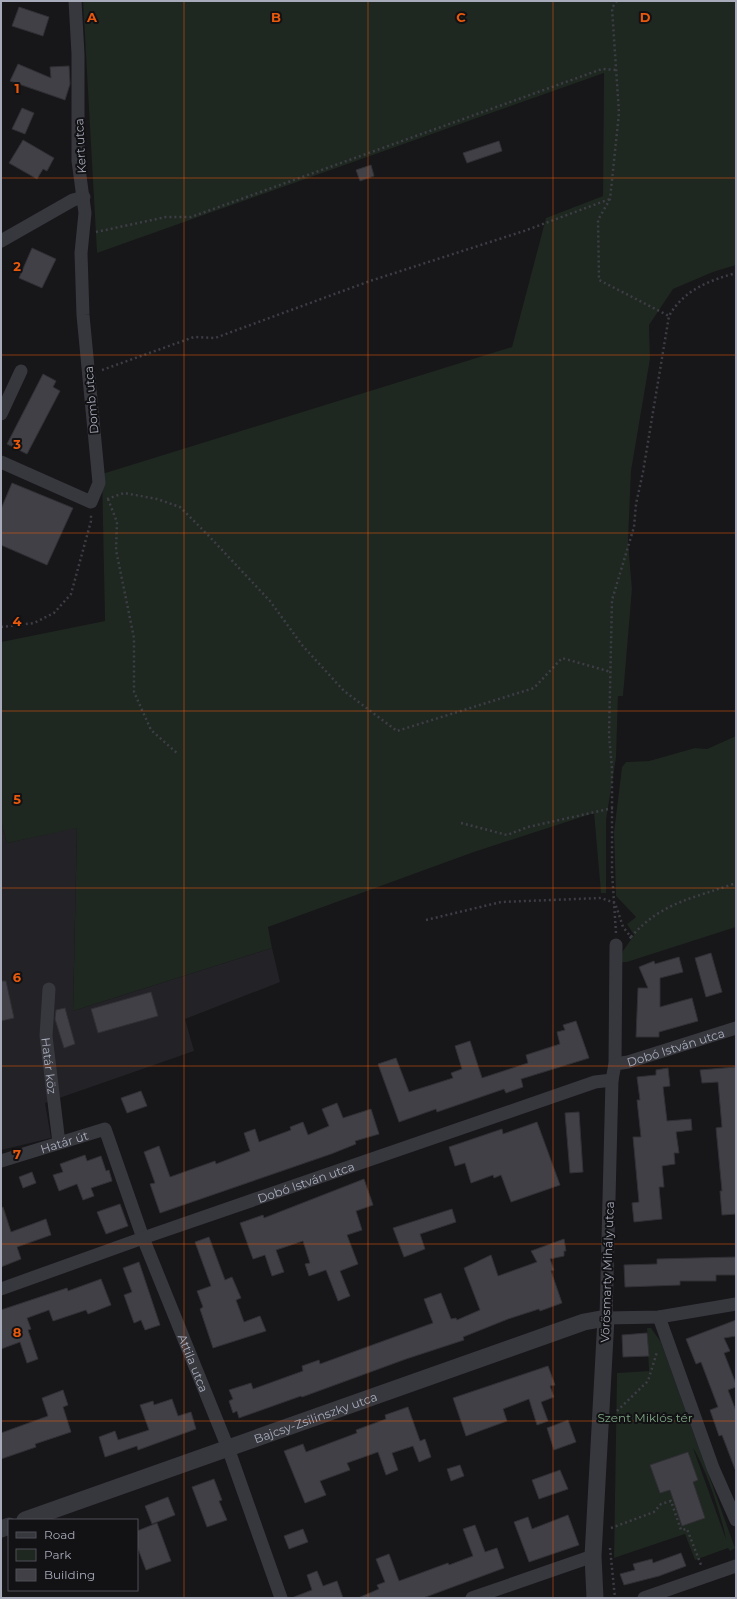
<svg xmlns="http://www.w3.org/2000/svg" width="737" height="1599" font-family="Montserrat,sans-serif">
	<rect width="100%" height="100%" fill="#171619"/>
	<path fill="#232226" d="M1 821 7 843 77 827 73 1011 272 948 280 982 185 1019 194 1051 45 1103 51 1138 1 1150Z"/>
	<path fill="#1e2720" fill-rule="evenodd" d="M83 1H736V265L713 272 673 289 649 325 650 359 631 471 628 542 632 589 623 696H618L616 758 606 820V893H601L594 813 474 852 268 927 272 948 73 1011 77 828 7 843 1 821V642L105 621 102 474 512 347 546 218 603 196 604 73 97 253Z
		M736 736V927L627 962H618L623 951 634 935 627 924 636 917 616 896 614 832 622 767 626 762 649 761 695 748 707 749Z
		M647 1328H651L661 1342 735 1548 730 1551 728 1548 695 1560 685 1534 614 1558 617 1373 649 1371ZM693 1448C705 1466 722 1517 726 1539Z"/>
	<path fill="#404046" stroke="#313035" d="M19 7 49 17 43 36 12 26Z
		M18 64 51 78 50 67 69 66 70 84 65 100 10 81Z
		M22 108 34 113 25 134 12 129Z
		M23 140 54 158 47 171 43 169 37 179 9 163Z
		M499 141 502 151 467 163 463 153Z
		M371 165 374 176 360 181 356 170Z
		M32 248 56 259 42 288 19 278Z
		M43 374 56 381 53 387 60 391 27 454 7 444Z
		M12 483 73 508 47 565 1 545V509Z
		M711 953 722 992 706 997 695 958Z
		M679 957 683 972 660 978V1007L692 998 698 1021 659 1032V1037H636L638 988H648L639 967 654 961 655 964Z
		M1 981H6L14 1018 1 1021Z
		M151 992 158 1016 98 1033 91 1009Z
		M65 1008 75 1044 64 1048 55 1019 56 1010Z
		M576 1021 589 1058 521 1079 523 1087 506 1093 504 1089 437 1112 436 1109 399 1122 378 1064 396 1058 409 1092 453 1078 451 1073 462 1069 455 1046 470 1041 482 1078 528 1063 526 1055 560 1044 557 1032 565 1030 563 1025Z
		M736 1067V1214L722 1215 720 1191H722L716 1128 722 1127 718 1082 702 1083 700 1070Z
		M668 1068 670 1086 663 1087 667 1121 691 1119 692 1130 676 1132 679 1153H674L675 1164 662 1166 664 1187H659L662 1219 634 1222 632 1203 639 1202 633 1137H641L637 1100H640L637 1077 656 1075V1070Z
		M141 1091 147 1106 127 1113 121 1098Z
		M337 1103 343 1118 371 1109 379 1134 355 1141 356 1144 331 1154 160 1213 150 1184 155 1183 144 1152 159 1146 170 1177 215 1161 216 1164 250 1151 244 1133 255 1129 259 1142 291 1130 290 1127 303 1122 308 1135 329 1126 322 1109Z
		M579 1112 583 1172 570 1173 565 1113Z
		M537 1122 560 1185 511 1202 501 1175 494 1178 493 1175 471 1183 465 1163 455 1166 449 1147 502 1129 503 1134Z
		M85 1155 87 1161 101 1156 106 1171 109 1170 112 1181 91 1188 94 1196 83 1200 77 1184 59 1191 53 1175 63 1172 60 1164Z
		M32 1172 36 1183 23 1188 19 1177Z
		M364 1179 373 1205 356 1211 362 1230 347 1235 358 1264 340 1271 350 1296 338 1301 326 1270 309 1276 305 1264 310 1263 303 1241 276 1250 284 1272 272 1276 265 1255 253 1259 240 1223 263 1215 264 1218Z
		M120 1204 128 1226 106 1234 97 1212Z
		M3 1207 11 1232 46 1219 51 1235 17 1247 21 1259 1 1267V1208Z
		M452 1209 456 1222 420 1234 425 1249 404 1257 393 1228Z
		M209 1237 225 1280 232 1277 241 1298 236 1300 244 1322 260 1316 266 1331 213 1348 200 1309 203 1307 197 1291 211 1286 195 1242Z
		M564 1239 566 1251H564V1256L550 1259 554 1270 551 1271 562 1303 540 1311 539 1309 508 1319 463 1337 464 1340 406 1359 302 1397 301 1396 239 1418 237 1411 233 1413 229 1401 233 1399 229 1390 251 1383 253 1389 303 1371 302 1366 319 1360 320 1364 433 1323 424 1299 441 1293 451 1319 456 1318 457 1320 480 1310 464 1268 491 1255 498 1276 537 1262 531 1251Z
		M736 1257V1275H716V1281H680V1285L625 1287 624 1265 657 1264V1259Z
		M139 1262 160 1325 145 1330 141 1320 134 1323 124 1295 132 1292 123 1268Z
		M101 1279 111 1305 88 1314 86 1310 53 1321 49 1310 27 1318 31 1329 28 1330 38 1359 27 1363 20 1342 1 1349V1310L67 1288 68 1291Z
		M736 1320V1336L724 1338 730 1351 724 1353 736 1384V1387L728 1390 736 1411 735 1469 722 1435 719 1436 710 1410 718 1407 701 1362 696 1364 686 1339Z
		M647 1333 649 1356 623 1357 622 1335Z
		M548 1366 555 1385 550 1386 554 1397 541 1402 548 1421 537 1425 529 1399 503 1409 507 1421 466 1436 453 1398Z
		M63 1390 68 1405 63 1407 71 1432 35 1444 36 1447 1 1459V1433L48 1416 42 1398Z
		M172 1399 178 1416 191 1412 196 1429 138 1450 137 1446 105 1457 99 1437 115 1431 118 1440 149 1430 140 1405 153 1401 154 1405Z
		M408 1407 420 1441 425 1439 431 1457 419 1462 413 1446 392 1453 398 1470 386 1475 378 1452 347 1463 350 1470 320 1481 326 1495 305 1503 284 1451 303 1444 306 1452 357 1433 356 1430 386 1419 385 1415Z
		M568 1420 576 1442 554 1450 547 1428Z
		M688 1452 698 1480 693 1482 705 1518 682 1526 670 1490 660 1493 650 1465Z
		M460 1465 464 1476 451 1481 447 1469Z
		M560 1470 568 1489 539 1499 532 1480Z
		M214 1479 222 1500 219 1501 227 1520 207 1527 192 1487Z
		M168 1497 175 1515 152 1524 145 1506Z
		M568 1515 579 1545 529 1562 514 1522 528 1517 532 1529Z
		M157 1523 171 1561 146 1570 137 1546V1531Z
		M475 1525 485 1552 497 1548 504 1568 423 1598H358L379 1589 377 1585 385 1582 376 1559 389 1554 399 1581 448 1563 449 1565 473 1556 463 1529Z
		M303 1529 308 1542 289 1549 284 1536Z
		M681 1553 686 1566 659 1576 624 1585 620 1574 635 1570 633 1564 652 1559 653 1563Z
		M317 1571 323 1586 337 1581 343 1598H294V1597L312 1590 307 1575Z"/>
	<g fill="none" stroke-linecap="round" stroke-linejoin="round">
		<path stroke="#3d3e45" stroke-width="2.5" stroke-dasharray="2 3" stroke-linecap="butt" d="M617 1 612 8 619 113 610 199 598 220 599 280 669 316
			M96 232 166 217H191L602 69 616 70
			M102 370 194 337 215 338 370 281 524 231 610 199
			M107 499 124 493 157 499 180 507 207 534 270 601 302 645 344 691 397 731 534 688 562 658 611 672
			M108 499 117 522 116 550 134 638V692L151 730 178 754
			M1 627 34 623 54 613 71 594 91 521V514
			M461 823 507 835 528 827 613 808
			M426 920 501 902 601 898 615 903 623 927 631 937 628 940
			M616 933 612 872V769L609 735 612 600 634 527 636 504 643 472 669 316C684 290 708 281 736 273
			M631 937C661 902 695 898 736 883
			M617 1411 648 1381 657 1352
			M611 1528 654 1512 661 1504 671 1501 681 1530 687 1529 701 1565
			M610 1548 615 1598"/>
		<g stroke="#37373e" stroke-width="13">
			<path d="M1 241 73 200 84 197"/>
			<path d="M1 414 21 371"/>
			<path d="M1 462 91 502 99 483 83 315 81 253 85 213 78 161V54L75 1"/>
			<path d="M616 945 615 1064 612 1080 606 1318 659 1317 736 1304"/>
			<path id="s1" d="M49 989 46 1036 59 1143"/>
			<path id="s2" d="M615 1064 628 1062 736 1028"/>
			<path id="s3" d="M1 1161 105 1129 143 1238 228 1448 281 1598"/>
			<path id="s4" d="M1 1289 143 1238 595 1082 612 1080"/>
			<path d="M659 1317 713 1468 736 1520"/>
			<path d="M472 1598 593 1556"/>
			<path d="M644 1598 736 1566"/>
		</g>
		<g stroke="#37373e" stroke-width="17">
			<path id="s5" d="M25 1520 584 1322 606 1318 593 1556 595 1598"/>
			<path d="M1 1529 9 1526"/>
		</g>
	</g>
	<path fill="none" stroke="#e8590c" stroke-width="1" stroke-opacity="0.55" d="M184 1V1598M368 1V1598M553 1V1598M1 178H736M1 355H736M1 533H736M1 711H736M1 888H736M1 1066H736M1 1244H736M1 1421H736"/>
	<g text-anchor="middle" dominant-baseline="central" stroke-width="4" stroke-linejoin="round" paint-order="stroke">
		<g font-size="12" fill="#a7abba" stroke="#121114">
			<text transform="translate(80 146) rotate(-93)">Kert utca</text>
			<text transform="translate(91 400) rotate(-95)">Domb utca</text>
			<text stroke="none"><textPath href="#s2" startOffset="63">Dobó István utca</textPath></text>
			<text stroke="none"><textPath href="#s1" startOffset="77">Határ köz</textPath></text>
			<text stroke="none"><textPath href="#s3" startOffset="66">Határ út</textPath></text>
			<text stroke="none"><textPath href="#s4" startOffset="323">Dobó István utca</textPath></text>
			<text transform="translate(607 1272) rotate(-88)">Vörösmarty Mihály utca</text>
			<text stroke="none"><textPath href="#s3" startOffset="359">Attila utca</textPath></text>
			<text stroke="none"><textPath href="#s5" startOffset="308">Bajcsy-Zsilinszky utca</textPath></text>
		</g>
		<g font-size="12" fill="#7da683" stroke="#121114">
			<text x="645" y="1417">Szent Miklós tér</text>
		</g>
	</g>
	<g font-size="13" text-anchor="middle" font-weight="bold" fill="#e8590c" stroke="#121114" stroke-width="4" stroke-linejoin="round" paint-order="stroke">
		<text x="92" y="22">A</text>
		<text x="276" y="22">B</text>
		<text x="461" y="22">C</text>
		<text x="645" y="22">D</text>
		<text x="17" y="93">1</text>
		<text x="17" y="271">2</text>
		<text x="17" y="449">3</text>
		<text x="17" y="626">4</text>
		<text x="17" y="804">5</text>
		<text x="17" y="982">6</text>
		<text x="17" y="1159">7</text>
		<text x="17" y="1337">8</text>
	</g>
	<rect width="737" height="1599" fill="none" stroke="#a7abba" stroke-width="4"/>
	<rect x="8" y="1519" width="130" height="72" fill="#121114" stroke="#4e4f56"/>
	<rect x="16" y="1532" width="20" height="6" fill="#37373e" stroke="#4e4f56"/>
	<text x="44" y="1539" font-size="12" fill="#a7abba">Road</text>
	<rect x="16" y="1549" width="20" height="12" fill="#1e2720" stroke="#4e4f56"/>
	<text x="44" y="1559" font-size="12" fill="#a7abba">Park</text>
	<rect x="16" y="1569" width="20" height="12" fill="#404046" stroke="#4e4f56"/>
	<text x="44" y="1579" font-size="12" fill="#a7abba">Building</text>
</svg>
